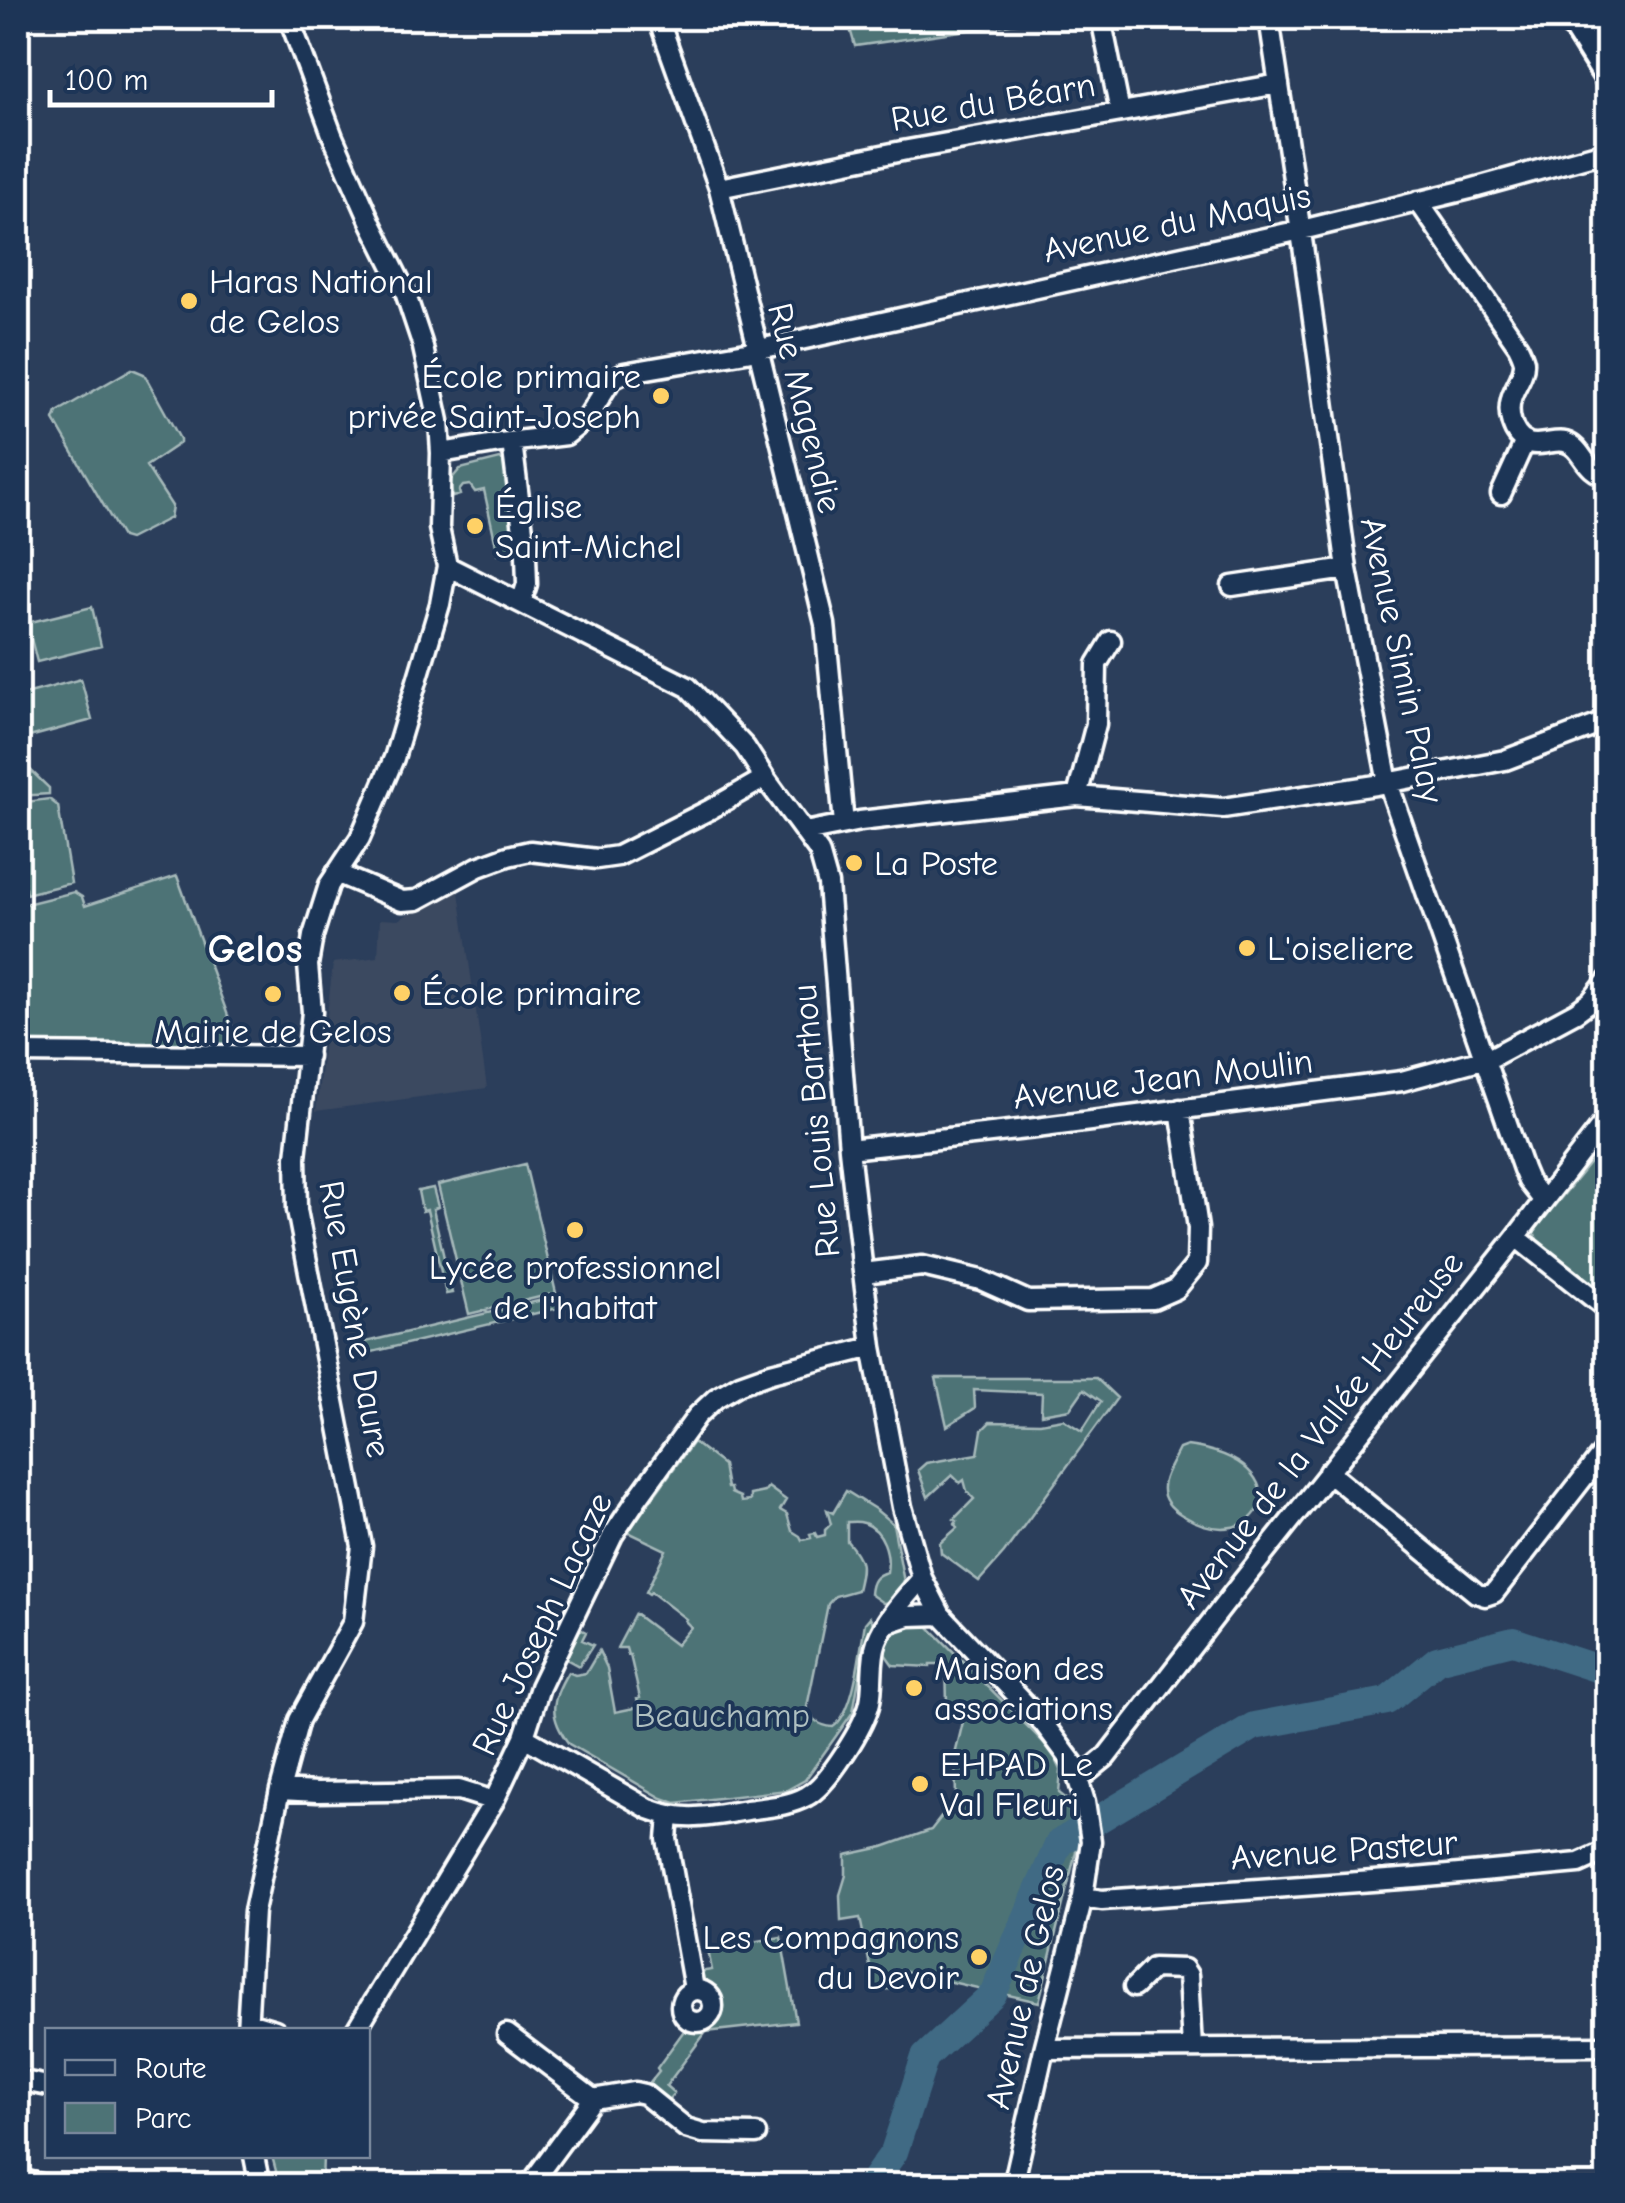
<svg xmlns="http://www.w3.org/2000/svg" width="1625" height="2203" font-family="'Comic Neue',sans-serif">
	<rect width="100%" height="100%" fill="#2b3e5b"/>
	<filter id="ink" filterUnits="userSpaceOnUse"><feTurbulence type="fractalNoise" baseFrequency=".01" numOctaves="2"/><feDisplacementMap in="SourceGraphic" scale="20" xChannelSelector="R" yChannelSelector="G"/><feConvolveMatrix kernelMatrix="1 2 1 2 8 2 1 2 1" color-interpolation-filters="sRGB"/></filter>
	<g filter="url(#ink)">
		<path fill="#3b4960" d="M458 885 487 1088 316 1111 333 963 378 957 380 919 398 920Z
			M1030 2175 1056 2185 1607 2178 1608 2185H1027Z"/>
		<path fill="#4d7376" stroke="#a6b9ba" stroke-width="2.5" d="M847 18H1030L1031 21 855 46Z
			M1583 18H1607V57Z
			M132 369 144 374 180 439V443L146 466 172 506 170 518 129 539 122 537 54 420 57 412Z
			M500 459 509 465 521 557 515 552 498 554 484 490 475 492 470 485 463 486 459 491 460 495 453 497 449 482 460 469Z
			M92 607 101 646 37 662 27 623Z
			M81 679 92 720 18 740V696Z
			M18 758 49 788V794L18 796Z
			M49 799 58 806 71 883 26 894 18 846V803Z
			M177 876 239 1046 18 1045V906L74 892 82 897 85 906Z
			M1601 1149 1608 1154 1607 1296 1537 1240 1534 1231Z
			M525 1164 556 1293 469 1314 438 1185Z
			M433 1188 438 1207 433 1209 452 1293 446 1294 427 1210 422 1211 418 1191Z
			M555 1297 558 1308 351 1357 349 1346Z
			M936 1378H1096L1117 1398 1004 1553 979 1581 941 1553 940 1543 957 1528 955 1524 957 1521 954 1519 974 1499 967 1491 964 1480 960 1483 952 1475 928 1497 918 1470 926 1463 978 1454 982 1430 990 1422 1040 1423 1063 1419 1082 1431 1101 1401 1084 1389 1070 1409 1041 1414 1042 1393 974 1390 975 1408 947 1426Z
			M693 1442 723 1465 727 1488H730L731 1493 740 1497 741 1502 750 1501V1495L764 1492 768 1487 786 1500 780 1510 787 1514 792 1531 800 1536 802 1540 811 1538 810 1534 815 1533 817 1537 825 1535V1530L831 1524 827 1510 833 1513 846 1491 875 1509 893 1524 904 1582 901 1591 890 1602 883 1603 870 1594C871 1581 875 1575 887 1572 890 1554 884 1530 864 1523 858 1521 852 1522 847 1522V1541C864 1561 863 1565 857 1590L835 1596 828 1604 807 1707C811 1720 819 1726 833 1727 855 1712 860 1650 865 1623L870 1617 873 1623 866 1641 853 1712 805 1780 787 1790 676 1803 662 1798 569 1744C548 1716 551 1700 568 1672L575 1675 586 1673 599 1651 607 1668 615 1712 639 1707 637 1699 640 1698 630 1655H628L626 1648H617L635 1614 676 1645 691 1627 685 1621 686 1619 651 1592 649 1594 646 1592 666 1550 628 1532Z
			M1187 1446C1308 1462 1261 1563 1182 1515 1149 1495 1166 1475 1179 1449Z
			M905 1623 928 1626 1052 1751 1061 1770 1059 1793 1073 1804 1080 1835 1039 2002 903 1971 893 1989 875 1990 860 1918 841 1921 840 1895 846 1875V1855L883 1847 931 1830 956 1798 955 1755 967 1705 947 1703 946 1664H930V1667L893 1665 885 1654C887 1640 893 1631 905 1623Z
			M580 1629 586 1632 582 1640 593 1645 579 1666 566 1659Z
			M781 1937 796 2022 706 2032 666 2086 674 2093 664 2105 645 2088 659 2071 657 2068 688 2025C705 2028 716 2020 721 2004L714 1990 700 1983 698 1972 712 1970 708 1950Z
			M272 2156H323L322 2185H279L273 2176 276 2171Z"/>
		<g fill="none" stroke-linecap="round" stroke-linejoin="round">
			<path stroke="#3f6a84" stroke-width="28" d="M870 2186 894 2152 925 2057 993 1994 1059 1843 1254 1726 1387 1701 1437 1660 1513 1641 1608 1672"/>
			<g stroke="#fff" stroke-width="25">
				<path id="minor" d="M658 18 719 188 825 624 844 824
					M1101 18 1120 112
					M1269 18 1303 246 1347 569 1388 783 1523 1169 1528 1181 1543 1200
					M719 188 902 151 1279 84
					M1418 201 1518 346C1520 350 1523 357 1524 361 1525 376 1514 386 1511 399 1507 413 1512 435 1526 442 1538 448 1554 439 1565 442 1585 448 1582 471 1608 476
					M512 442 526 555 527 584 521 603
					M441 453 500 443 566 435 587 418 611 380 624 373 746 352 1310 228 1470 189 1608 151
					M1501 494 1525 441
					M447 566 688 687 745 747 765 778 819 852 828 884 849 1149 862 1264 872 1347 902 1507 922 1578 941 1615 1044 1724 1073 1763 1085 1802 1091 1841 1083 1897 1044 2049 1013 2186
					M1232 586 1347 569
					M1077 796 1096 724 1097 664 1111 641
					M805 832 860 821 1077 796 1223 808 1376 785 1505 760 1608 721
					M336 873 402 901 417 900 478 867 508 856 530 851 597 859 618 856 709 810 765 778
					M18 1053 308 1056
					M849 1149 1036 1128 1402 1081 1494 1056 1576 1012 1591 1001 1608 980
					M1516 1237 1608 1310
					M863 1273 922 1266 981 1280 1028 1301 1153 1299 1176 1289 1197 1263 1198 1228 1180 1109
					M1328 1472 1476 1593 1485 1596 1494 1593 1608 1446
					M888 1623 909 1616 941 1615
					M524 1737 649 1809C686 1823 709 1816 747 1810 767 1807 789 1806 807 1796 828 1785 865 1725 870 1702 874 1682 870 1660 877 1641 886 1617 906 1597 922 1578
					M1079 1779 1106 1757 1241 1583 1516 1237 1608 1117
					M280 1790 317 1792 459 1790 494 1801
					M669 1817 667 1839 694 1989
					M1083 1897 1102 1900 1416 1878 1579 1863 1608 1850
					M1134 1987 1153 1968 1184 1969 1188 1975 1192 2048
					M681 2006a16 16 0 1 1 32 0a16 16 0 1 1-32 0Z
					M248 2022 275 2030
					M247 2030 254 1911 280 1790 299 1720 353 1622 362 1546 297 1210 296 1157 312 1012 308 965 313 936 329 885 360 838 394 758 440 604 447 566 439 528 441 453 439 421 422 343 404 289 371 223 333 137 289 18
					M356 2030 494 1801 524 1737 540 1687 613 1535 637 1499 697 1416 716 1398 740 1384 771 1373 872 1347
					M507 2034 593 2099 635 2092 644 2094 686 2128 703 2133 756 2134
					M1044 2049 1608 2046
					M18 2080 48 2086
					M254 2156 260 2186
					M18 2179 50 2186
					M529 2186 593 2099"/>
			</g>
			<g stroke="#fff" stroke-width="30">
				<path id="major" d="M1569 18 1608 80"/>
			</g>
			<use href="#minor" stroke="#1d3557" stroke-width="18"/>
			<use href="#major" stroke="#1d3557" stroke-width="22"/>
		</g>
	</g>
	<g fill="#ffd166" stroke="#1d3557" stroke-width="4">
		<circle cx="189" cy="301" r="10"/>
		<circle cx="661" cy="396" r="10"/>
		<circle cx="475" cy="526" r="10"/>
		<circle cx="854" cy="863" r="10"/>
		<circle cx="1247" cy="948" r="10"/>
		<circle cx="402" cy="993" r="10"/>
		<circle cx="273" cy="994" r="10"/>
		<circle cx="575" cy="1230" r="10"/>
		<circle cx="914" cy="1688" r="10"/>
		<circle cx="920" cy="1784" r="10"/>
		<circle cx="979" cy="1957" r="10"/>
	</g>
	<g text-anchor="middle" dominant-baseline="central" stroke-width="8" stroke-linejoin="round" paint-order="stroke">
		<g font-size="35" fill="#fff" stroke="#1d3557">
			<text transform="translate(993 102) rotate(-10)">Rue du Béarn</text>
			<text transform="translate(1177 223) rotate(-12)">Avenue du Maquis</text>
			<text transform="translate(805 408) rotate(76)">Rue Magendie</text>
			<text transform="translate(1402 660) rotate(78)">Avenue Simin Palay</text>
			<text transform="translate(1163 1079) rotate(-7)">Avenue Jean Moulin</text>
			<text transform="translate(816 1121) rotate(-95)">Rue Louis Barthou</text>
			<text transform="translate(355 1319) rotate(80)">Rue Eugène Daure</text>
			<text transform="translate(1320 1430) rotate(-52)">Avenue de la Vallée Heureuse</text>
			<text transform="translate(542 1624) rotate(-65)">Rue Joseph Lacaze</text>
			<text transform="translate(1344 1850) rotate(-4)">Avenue Pasteur</text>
			<text transform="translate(1025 1987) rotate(-77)">Avenue de Gelos</text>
		</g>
		<g font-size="35" fill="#fff" stroke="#1d3557" text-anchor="start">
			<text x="209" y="281">Haras National<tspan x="209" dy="40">de Gelos</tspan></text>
			<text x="641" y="376" text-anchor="end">École primaire<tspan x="641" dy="40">privée Saint-Joseph</tspan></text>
			<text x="495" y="506">Église<tspan x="495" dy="40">Saint-Michel</tspan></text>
			<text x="874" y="863">La Poste</text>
			<text x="1267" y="948">L'oiseliere</text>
			<text x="422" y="993">École primaire</text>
			<text x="273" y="1031" text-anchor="middle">Mairie de Gelos</text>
			<text x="575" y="1267" text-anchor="middle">Lycée professionnel<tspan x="575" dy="40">de l'habitat</tspan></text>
			<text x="934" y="1668">Maison des<tspan x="934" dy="40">associations</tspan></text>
			<text x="940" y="1764">EHPAD Le<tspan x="940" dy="40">Val Fleuri</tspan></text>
			<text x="959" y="1937" text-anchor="end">Les Compagnons<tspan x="959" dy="40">du Devoir</tspan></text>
		</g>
		<g font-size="35" fill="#afc0c1" stroke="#1d3557">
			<text x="722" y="1715">Beauchamp</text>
		</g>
		<g font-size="40" font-weight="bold" fill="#fff" stroke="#1d3557">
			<text x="255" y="949">Gelos</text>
		</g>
	</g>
	<rect width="1625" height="2203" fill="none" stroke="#1d3557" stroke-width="60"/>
	<rect x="30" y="30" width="1565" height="2143" fill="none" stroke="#fff" stroke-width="4" filter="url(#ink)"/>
	<rect x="45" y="2028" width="325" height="130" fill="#1d3557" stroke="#77869a" stroke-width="2.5"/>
	<rect x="65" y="2060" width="50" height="15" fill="#1d3557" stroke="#77869a" stroke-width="2.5"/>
	<text x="135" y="2078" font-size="30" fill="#ffffff">Route</text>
	<rect x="65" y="2103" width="50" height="30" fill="#4d7376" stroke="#77869a" stroke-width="2.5"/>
	<text x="135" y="2128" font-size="30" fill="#ffffff">Parc</text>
	<path d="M50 90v15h222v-15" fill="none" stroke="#ffffff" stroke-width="5"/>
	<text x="65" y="90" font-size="30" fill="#ffffff" stroke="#1d3557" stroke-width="8" paint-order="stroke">100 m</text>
</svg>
